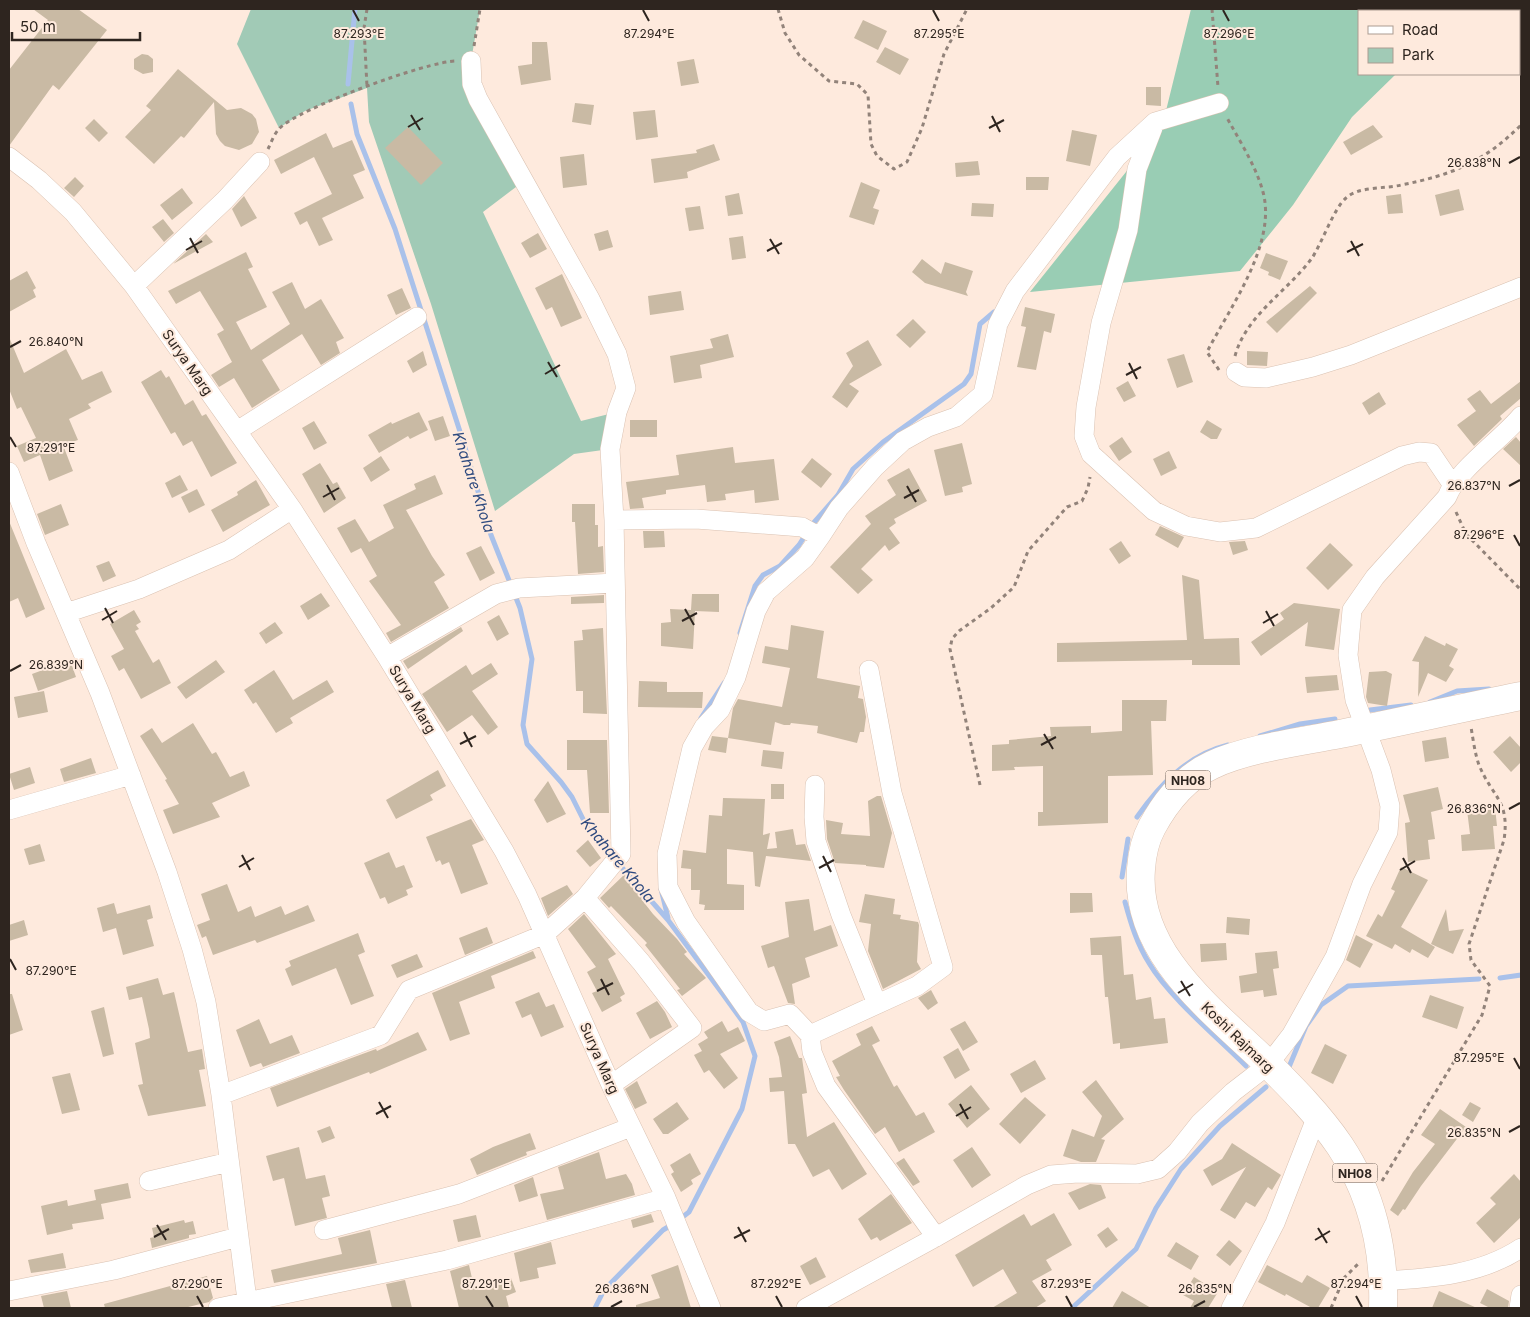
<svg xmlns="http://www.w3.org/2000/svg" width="1530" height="1317" font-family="Inter,sans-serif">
	<rect width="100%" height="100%" fill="#feeadd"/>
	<path fill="#a1cab6" d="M251 9H480L471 61 524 181 483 212 581 421 617 412 610 449 574 454 495 511 431 304 369 122 367 88 305 111 279 128 237 44Z"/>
	<path fill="#99cdb4" d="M1191 9H1521V16L1519 17V11H1359V74H1396L1352 117 1293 205 1240 271 1030 292 1162 127Z"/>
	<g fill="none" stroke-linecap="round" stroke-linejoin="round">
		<path stroke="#a9c1ea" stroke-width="5" d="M348 84 355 9
			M351 104 357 134 395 229 463 441 491 535 520 608 532 659 523 725 527 744 561 782 572 797 588 829 668 920 722 993 743 1022 755 1056 742 1109 689 1212 680 1219
			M810 527 838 495 853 469 883 442 964 384 971 374 980 324 994 312
			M740 633 755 586 763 575 780 566 799 545 806 534
			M1430 702 1457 691 1489 689
			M1370 710 1411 705
			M701 718 724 683
			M1260 736 1300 724 1335 719
			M1137 817C1160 784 1188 755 1228 745
			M1122 877 1128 839
			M661 889 668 918
			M1125 902C1131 924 1137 944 1149 963 1169 997 1217 1037 1246 1066
			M1500 978 1521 975
			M1289 1067 1306 1026 1321 1005 1348 986 1479 979
			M595 1308 604 1290 663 1230 673 1224
			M1072 1308 1136 1249 1156 1208 1181 1169 1220 1126 1266 1087"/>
	</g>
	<path fill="#c9baa4" d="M33 9H78L107 30 59 90 53 85 9 146V70L48 20Z
		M863 20 887 31 878 50 854 38Z
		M532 42H547L551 80 521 85 518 66 532 64Z
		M885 47 909 59 900 75 876 62Z
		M142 54 148 55 153 59V72L143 74 134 69V59Z
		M694 59 699 83 681 86 677 62Z
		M178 69 227 110 241 108 252 114 256 119 259 132 252 144 239 150 225 146 220 141 216 134 214 102 184 138 181 136 154 164 125 137 151 110 146 106Z
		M1146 87H1161V106L1146 105Z
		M575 103 594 105 591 125 572 122Z
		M655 110 658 137 636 140 633 112Z
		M94 119 108 133 99 142 85 128Z
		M1373 125 1383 137 1351 155 1343 142Z
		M408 127 443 163 421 185 385 148Z
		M1072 130 1097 135 1090 166 1066 161Z
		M326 133 333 148 352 140 365 170 353 175 364 198 322 218 333 240 319 246 307 221 300 225 294 213 332 194 314 157 281 174 274 160Z
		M714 144 720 160 687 172 688 178 654 183 651 159 697 153 696 150Z
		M584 154 587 185 563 188 560 157Z
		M978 161 980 175 956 177 955 163Z
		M75 177 84 186 74 197 64 188Z
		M1026 177H1049L1048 190H1026Z
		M861 182 880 190 873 208 879 210 874 225 849 217Z
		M182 188 193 203 172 220 160 205Z
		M1459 189 1464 210 1440 216 1435 195Z
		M739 193 743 214 728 216 725 196Z
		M1401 194 1403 213 1388 214 1386 196Z
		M244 196 257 218 241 227 232 209Z
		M972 203 994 204 993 217 971 216Z
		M700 206 704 229 689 231 685 208Z
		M163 219 174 233 164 242 152 227Z
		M608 230 613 247 599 251 594 234Z
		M538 233 547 249 530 258 521 243Z
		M206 234 213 242 173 264Z
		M743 236 746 258 732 260 729 238Z
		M246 252 253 267 248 269 267 307 236 322 251 350 290 324 272 292 292 282 305 309 321 299 344 338 336 342 340 353 321 365 302 334 262 360 280 390 252 408 234 378 219 387 211 375 232 362 217 334 224 330 200 291 176 304 168 291Z
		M1266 253 1288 261 1280 280 1268 275 1269 272 1260 268Z
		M922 259 941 274 945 262 973 271 966 292 968 296 925 283 912 272Z
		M27 271 36 288 33 290 36 297 9 312V281Z
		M562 274 582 318 561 327 552 307 546 310 535 288Z
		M1310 286 1317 293 1277 333 1266 322Z
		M402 288 411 308 396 315 387 295Z
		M681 291 684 310 650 315 648 296Z
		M1025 307 1055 314 1051 333 1044 331 1036 370 1017 367 1026 327 1021 326Z
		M913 319 926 332 910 348 896 335Z
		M728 334 734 357 700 365 702 378 674 383 670 356 713 348 710 339Z
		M9 337 24 373 66 349 82 380 102 371 112 392 88 404 91 408 69 419 78 440 63 445 73 471 49 481 40 455 24 462 17 446 36 438 21 407 17 409 9 389Z
		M868 340 882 365 849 384 859 391 847 408 832 397 853 366 846 353Z
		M423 351 427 365 413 373 407 361Z
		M1247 351 1268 352 1267 366 1247 365Z
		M1184 354 1193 382 1177 388 1167 359Z
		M161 370 166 378 169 376 185 405 193 400 202 416 206 414 237 463 211 477 192 441 183 446 175 432 171 434 141 382Z
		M1128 381 1136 396 1124 402 1116 388Z
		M1521 381V398L1500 416 1502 419 1474 446 1457 425 1476 411 1467 399 1480 390 1491 404Z
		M1379 392 1386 404 1369 415 1362 403Z
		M419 412 428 430 410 439 408 436 379 453 368 435 391 422 392 424Z
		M443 416 450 436 435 441 428 421Z
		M630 420H657V437H630Z
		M1207 420 1222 429 1217 439H1211L1200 432Z
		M314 421 327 443 314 450 302 428Z
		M1122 437 1132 452 1119 461 1109 446Z
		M1516 437 1521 443V466L1503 449Z
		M962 443 972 484 962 487 963 492 945 496 934 450Z
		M733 447 735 463 774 459 779 500 755 503 754 490 725 494 726 500 707 502 705 485 666 490V494L642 498 644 508 630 509 626 482 679 475 676 455Z
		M1169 451 1177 468 1161 476 1153 459Z
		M381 456 390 470 371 482 363 468Z
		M812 458 832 474 821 488 801 472Z
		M320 463 333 484 337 482 346 498 324 513 302 474Z
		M909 468 927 501 894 519 896 523 889 528 900 543 889 551 885 545 861 569 873 580 858 594 830 567 871 524 865 516 896 495 887 480Z
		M180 475 188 490 172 498 165 483Z
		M435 475 443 494 406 510 432 556 445 575 434 582 449 608 391 642 386 633 401 625 369 581 377 576 361 548 351 553 337 528 355 519 369 542 394 528 383 505 416 489 414 484Z
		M256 480 270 505 223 532 211 510 238 495 237 492Z
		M197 489 205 505 189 513 181 497Z
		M61 504 69 525 45 535 37 514Z
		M572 504H595V525H598V547L603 546 604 572 578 574 575 522H572Z
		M9 521 45 609 26 618 18 598 9 602Z
		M1160 526 1184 537 1178 548 1155 535Z
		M643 531H664L665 547 644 548Z
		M1121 541 1131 556 1119 564 1109 549Z
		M1245 541 1248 550 1233 555 1229 542Z
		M1330 543 1353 565 1328 590 1306 568Z
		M481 546 495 573 480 581 466 553Z
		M109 561 116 576 103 582 96 566Z
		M1182 575 1199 580 1204 639 1239 638 1240 665H1192V660L1057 662V643L1187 640Z
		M321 593 330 606 308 620 300 606Z
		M692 594H719V612L695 611 693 649 661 646V623L671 622 670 609 691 610Z
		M604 595V603L571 604V597Z
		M1294 603 1340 609 1334 650 1305 646 1308 622 1261 656 1251 642 1284 619 1280 613Z
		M134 610 141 622 136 625 139 629 135 631 153 663 159 659 171 683 141 699 124 668 119 671 111 656 124 649 110 624Z
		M499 615 509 634 497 641 487 622Z
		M275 622 283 633 266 644 259 633Z
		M791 625 824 631 817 678 860 686 858 698 863 699 866 717 864 732H860L857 743 817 733 818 726 791 723 790 725H784L775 722 771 745 728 738 733 708 738 699 782 707 790 668 762 663 765 646 788 650Z
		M461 627 463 631 408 669 403 661Z
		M603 628 607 714 583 713V691H576L574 641 583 640 582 630Z
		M1425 636 1445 646 1446 643 1458 649 1449 666 1454 669 1446 682 1428 673 1418 697 1419 662 1412 661Z
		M70 660 76 677 38 691 32 674Z
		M216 660 225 672 186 699 177 687Z
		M491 663 498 674 472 691 498 727 488 735 472 715 447 732 422 694 466 665 472 675Z
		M274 670 293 700 327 680 334 692 290 718 293 723 276 733 256 702 253 704 244 690Z
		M1386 671 1392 674 1387 706 1368 703 1366 697 1369 672Z
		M1337 675 1339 690 1307 693 1305 677Z
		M639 681 667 682V692H703L702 708 638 707Z
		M44 691 48 712 18 718 14 697Z
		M1122 700H1167L1166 721H1151L1153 775 1108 776V823L1038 826V812H1043V766L1014 767 1015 770 992 771V745L1009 744V740L1051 736 1050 727 1091 726V733L1122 731Z
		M193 723 212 754 216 752 230 777 244 771 250 786 212 803 220 817 173 834 163 810 179 804 165 780 167 779 140 736 152 728 162 743Z
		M712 736 728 738 726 753 708 750Z
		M1510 736 1521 748V762L1511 772 1493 752Z
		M1446 737 1449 758 1425 762 1422 741Z
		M567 740H607L609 813H590L587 770H567Z
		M763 750 784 752 782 769 761 766Z
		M91 758 96 773 64 782 60 769Z
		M30 767 35 783 14 790 9 774Z
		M438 770 446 786 430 795 433 800 396 819 386 800Z
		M548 781 566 814 547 823 534 800Z
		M771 784H784V799H771Z
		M1438 787 1443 809 1431 812 1435 839 1428 840 1430 859 1408 862 1405 823 1410 822 1403 795Z
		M877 796H881L892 833 884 868 866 866V865L835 863 827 839 826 820 843 823 841 834 870 836 868 801Z
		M723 798 765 799 763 835 770 833 767 849 777 848 775 832 793 829 796 845 805 844 811 861 766 856 760 887 755 886 753 852 727 849V884L744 885V910H704L705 905 699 904 700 890H691V869L681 868 683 850 706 853 709 815 722 816Z
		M1495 807 1497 826H1493L1495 849 1462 851 1461 835 1470 834 1467 810Z
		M471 819 484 840 472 845 488 884 461 894 449 862 442 865 440 860 436 862 426 837Z
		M588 840 601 858 590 867 576 851Z
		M40 844 45 861 29 865 24 849Z
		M389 852 396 868 404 865 413 887 406 890 408 895 388 904 385 897 380 899 364 863Z
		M1401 867 1428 880 1401 927 1435 947 1428 958 1412 949 1410 953 1395 944 1392 949 1366 936 1378 914 1382 917 1395 891 1391 889Z
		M625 874 645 897 642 900 653 914 677 939 687 952 684 954 706 978 682 996 677 990 680 989 645 945 647 943 611 906 609 908 600 898Z
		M227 884 238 912 251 906 255 917 281 906 285 915 308 905 315 921 257 943 255 940 213 955 206 936 202 938 197 925 210 920 201 894Z
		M567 885 573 894 548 916 541 898Z
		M1070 893H1092L1093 912 1070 913Z
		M865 894 895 899 893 914 901 915 900 919 918 922 919 925 917 962 921 969 883 989 868 951 871 924 859 922Z
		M809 899 814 931 831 925 838 946 805 958 810 977 792 984 795 1004 788 1003 774 966 768 968 761 946 789 937 785 902Z
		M114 903 117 914 150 905 153 918 147 920 154 946 123 955 116 928 103 932 97 908Z
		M1446 909 1449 931 1464 929 1453 954 1431 944Z
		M584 914 616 954 608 959 625 994 620 997 622 1001 602 1012 592 993 597 991 587 972 596 967 568 929Z
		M1227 917 1250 919 1249 935 1226 933Z
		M24 920 28 935 9 941V925Z
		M487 927 493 943 465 955 459 938Z
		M358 933 365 952 358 955 374 996 351 1005 336 968 292 986 285 969 291 966 289 961Z
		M1356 935 1373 944 1360 968 1346 960Z
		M1121 936 1124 975 1133 974 1136 1000 1151 997 1154 1019 1165 1018 1168 1043 1120 1049V1043L1113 1044 1108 997H1105L1102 955H1091L1090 938Z
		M1226 943 1227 960 1201 962 1200 944Z
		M533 951 536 958 491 976 495 988 459 1002 470 1034 450 1041 432 993Z
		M1277 951 1279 968 1273 969 1277 995 1264 997 1263 990 1241 993 1239 976 1257 973 1255 953Z
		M417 954 423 967 397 978 391 965Z
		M158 978 163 995 174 992 188 1052 202 1049 205 1069 199 1070 206 1106 148 1116 138 1085 143 1084 135 1043 150 1038 149 1029 142 997 129 1000 126 987Z
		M931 990 938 1003 928 1010 918 998Z
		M539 992 546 1007 554 1004 564 1027 541 1037 531 1014 522 1018 515 1002Z
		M9 994H12L23 1030 9 1035Z
		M1430 995 1464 1007 1457 1029 1422 1017Z
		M657 1001 665 1012 672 1027 650 1039 636 1013Z
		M104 1007 114 1054 103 1057 91 1011Z
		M259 1019 270 1044 292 1035 300 1053 263 1067 261 1063 250 1067 236 1030Z
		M722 1021 728 1032 738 1027 745 1041 720 1054 738 1078 724 1089 709 1070 704 1073 694 1055 702 1051 698 1044 708 1038 704 1032Z
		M965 1021 978 1042 963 1051 950 1029Z
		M872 1026 880 1041 872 1045 894 1087 897 1085 916 1116 924 1112 935 1132 899 1152 885 1127 875 1134 844 1090 836 1077 840 1076 832 1061 861 1045 856 1034Z
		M418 1032 427 1050 370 1074 369 1072 277 1107 270 1088 376 1049 377 1051Z
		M790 1036 799 1058H802L807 1093 802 1094 807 1137 834 1122 867 1174 842 1190 829 1169 813 1177 795 1144H788L784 1091 770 1092 769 1078 782 1077 779 1057 774 1042Z
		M1325 1044 1347 1055 1333 1084 1311 1073Z
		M958 1048 970 1070 955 1079 943 1057Z
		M1035 1060 1046 1079 1021 1093 1010 1074Z
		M70 1073 80 1110 62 1114 52 1077Z
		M1096 1080 1124 1119 1101 1139 1105 1140 1096 1162H1081L1063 1156 1072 1129 1094 1137 1102 1116 1082 1092Z
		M637 1081 647 1103 635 1109 625 1089Z
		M971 1085 990 1109 967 1128 948 1104Z
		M1025 1097 1046 1115 1020 1144 999 1124Z
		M677 1102 689 1119 668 1134H663L653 1119Z
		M1470 1102 1481 1108 1473 1122 1462 1115Z
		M1440 1109 1466 1127 1421 1186 1405 1210 1403 1209 1398 1216 1390 1210 1413 1172 1435 1144 1421 1135Z
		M330 1126 335 1138 322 1143 317 1131Z
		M530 1133 536 1149 526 1152 527 1155 477 1175 470 1159 493 1147Z
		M1232 1143 1281 1175 1272 1190 1268 1187 1255 1207 1246 1202 1235 1219 1220 1210 1246 1167 1212 1186 1203 1170 1222 1159Z
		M299 1147 306 1179 325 1175 330 1196 322 1198 327 1218 295 1226 284 1178 273 1181 266 1156Z
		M972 1147 991 1175 972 1188 953 1160Z
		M599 1152 606 1179 626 1174 632 1184 635 1195 547 1220 540 1194 564 1189 558 1167Z
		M690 1153 701 1174 691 1180 693 1184 681 1192 671 1174 674 1172 670 1165Z
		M904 1158 920 1182 913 1186 896 1163Z
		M1514 1174 1521 1182V1217L1494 1243 1476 1223 1496 1204 1490 1198Z
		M533 1177 538 1196 519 1202 514 1185Z
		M128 1183 131 1198 101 1204 104 1219 72 1224 73 1229 47 1235 41 1206 67 1200 68 1206 96 1200 94 1190Z
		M1090 1184 1101 1185 1106 1198 1079 1210 1068 1193Z
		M891 1194 912 1223 880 1241 877 1237 871 1240 858 1219Z
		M1054 1213 1072 1245 1046 1260 1052 1270 1032 1281 1046 1301 1035 1308H992L1017 1293 1003 1269 973 1287 955 1255 1024 1214 1031 1226Z
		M651 1214 654 1222 633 1228 631 1220Z
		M476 1215 481 1237 458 1242 453 1220Z
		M184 1220 185 1223 193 1221 196 1234 189 1235V1238L152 1248 150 1238 154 1237 152 1228Z
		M1108 1227 1118 1240 1106 1248 1097 1235Z
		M370 1230 377 1263 274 1283 271 1270 342 1254 338 1238Z
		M1229 1240 1242 1251 1230 1266 1216 1255Z
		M551 1242 556 1264 537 1268 539 1278 520 1282 514 1253Z
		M1176 1242 1199 1256 1191 1270 1167 1256Z
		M63 1253 66 1268 31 1273 28 1260Z
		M816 1257 826 1277 810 1285 800 1266Z
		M469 1265 474 1287 511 1278 516 1292 506 1296 509 1308H459L450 1271Z
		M678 1265 691 1308H636V1305L660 1298 651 1275Z
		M1267 1265 1302 1283 1307 1275 1330 1288 1318 1308H1312L1286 1294 1285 1296 1258 1282Z
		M207 1276 213 1298 209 1302 184 1308H105L104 1304Z
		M1194 1277 1218 1292 1208 1308H1190L1194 1301 1183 1295Z
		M405 1280 412 1308H392L386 1284Z
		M1487 1289 1509 1301 1508 1308H1490L1480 1303Z
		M67 1291 71 1308H44L41 1296Z
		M1122 1291 1151 1308H1112Z
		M1439 1291 1477 1308H1432Z"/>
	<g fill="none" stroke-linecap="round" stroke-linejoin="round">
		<g stroke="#dac2b2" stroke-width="20">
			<path id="street" d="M1154 125 1137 169 1128 230 1101 323 1086 407 1084 436 1091 454 1154 511 1186 526 1220 532 1256 528 1402 456 1419 452 1431 453 1452 484
				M9 157 39 180 73 212 134 286 292 509 387 657 504 851 527 895 611 1085 666 1198 711 1308
				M134 286 225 200 260 162
				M1236 372 1244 377 1266 378 1313 367 1351 355 1521 287
				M237 431 417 317
				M9 472 36 543 100 693 167 872 192 949 206 1002 221 1095 248 1308
				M614 520 696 519 802 527 820 537 839 508 875 467 903 441 928 427 956 417 983 394 998 324 1015 291 1117 157 1155 122 1219 103
				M66 613 139 589 229 550 292 509
				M387 657 496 594 519 588 615 583
				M869 670 892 793 943 967 917 986 810 1035 812 1052 826 1086 936 1237
				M815 785 814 817 816 841 841 915 877 1004
				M9 810 131 775
				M585 898 641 962 692 1028 611 1085
				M810 1035 790 1014 764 1021 749 1012 686 922 668 887 667 854 692 748 704 727 720 710 736 677 756 611 766 592 805 558 820 537
				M221 1095 381 1035 409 990 545 934 585 898 621 854 614 520 610 449 617 412 626 388 617 354 590 299 478 99 472 84 471 61
				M149 1181 229 1162
				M324 1230 459 1194 631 1127
				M1384 1281C1432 1278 1480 1275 1521 1248
				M9 1291 114 1270 238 1237
				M218 1308 447 1260 666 1198
				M806 1308 936 1237 1027 1185 1051 1175 1078 1173 1137 1174 1158 1169 1177 1152 1200 1123 1233 1092 1268 1065 1292 1034 1335 957 1362 884 1388 832 1390 806 1381 770 1355 700 1348 655 1352 610 1375 577 1447 497C1457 470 1501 440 1521 416
				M1231 1308 1275 1223 1317 1116
				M1519 1308 1521 1295"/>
		</g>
		<g stroke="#dac2b2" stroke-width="29">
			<path id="primary" d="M1383 1308C1385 1251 1372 1194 1340 1146 1319 1115 1292 1088 1266 1062 1212 1010 1134 953 1141 869 1142 854 1145 840 1152 827 1166 801 1184 778 1212 765 1249 748 1299 742 1340 734 1400 722 1461 708 1521 696"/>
		</g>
		<path stroke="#92837a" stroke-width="3" stroke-dasharray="4 4" stroke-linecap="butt" d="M367 9 364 28 367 87
			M778 9 785 33 799 55 829 81 857 84 868 95 871 144 877 156 894 169 907 162 922 128 944 54 967 9
			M1212 9 1218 87
			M474 46 480 9
			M268 149C271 143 274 134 279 129 296 109 428 61 456 61
			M1235 356C1246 315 1288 291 1312 258 1322 243 1334 208 1346 198 1359 186 1385 189 1401 185 1452 175 1484 162 1521 125
			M1219 370 1207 352C1230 307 1277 244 1263 192 1256 166 1239 140 1226 116
			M1456 512 1466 534 1521 590
			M980 785 950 649 952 639 959 631 991 608 1014 587 1028 551 1067 507 1082 501 1088 488 1090 477
			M1382 1181 1482 1015 1490 986 1471 960 1469 944 1504 840C1510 800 1492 797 1479 765 1475 754 1473 739 1471 727
			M1331 1308 1344 1278 1359 1263"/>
		<use href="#street" stroke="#fff" stroke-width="19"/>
		<use href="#primary" stroke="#fff" stroke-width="28"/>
	</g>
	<path fill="none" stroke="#2e251f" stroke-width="2" d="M353 10 359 21M643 10 649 21M933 10 939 21M1223 10 1229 21M411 115 420 130M992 116 1000 132M408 127 423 118M989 128 1004 120M1509 163 1520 157M190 238 198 253M770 239 779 254M1351 241 1359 256M186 250 202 241M767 251 782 243M1347 252 1363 244M10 347 21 341M548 362 557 377M1129 363 1137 379M545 374 560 365M1126 375 1141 367M10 437 16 447M327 485 335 500M907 486 916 502M1509 486 1520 480M323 497 339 488M904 498 919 490M1514 535 1520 546M105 608 113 623M685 609 694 625M1266 611 1274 626M102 620 117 611M682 621 697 613M1263 623 1278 614M10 671 21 665M464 732 472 747M1044 734 1053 749M460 744 476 736M1041 745 1056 737M1509 809 1520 803M242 855 250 870M823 856 831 872M1403 858 1411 873M239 867 254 858M819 868 834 860M1400 870 1415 861M10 959 16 970M601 979 609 995M1181 981 1190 996M597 991 613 983M1178 993 1193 984M1514 1058 1520 1069M379 1102 388 1118M960 1104 968 1119M376 1114 391 1106M956 1116 971 1107M1509 1132 1520 1126M157 1225 166 1240M738 1227 746 1242M1318 1228 1327 1243M154 1237 169 1229M734 1238 750 1230M1315 1240 1330 1231M197 1296 203 1307M486 1296 493 1307M776 1296 782 1307M1066 1296 1072 1307M1356 1296 1362 1307M611 1307 622 1301M1194 1307 1205 1301"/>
	<g text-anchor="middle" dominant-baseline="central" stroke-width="4" stroke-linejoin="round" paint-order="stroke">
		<g fill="#feeadd" stroke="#6c6058" stroke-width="1">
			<rect x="1165.5" y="770.5" width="45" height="19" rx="4"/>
			<rect x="1332.5" y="1163.5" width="45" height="19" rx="4"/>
		</g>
		<g font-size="12" font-weight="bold" fill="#2e251f">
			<text x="1188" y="780">NH08</text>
			<text x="1355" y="1173">NH08</text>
		</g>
		<g font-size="14" fill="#2e251f" stroke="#feeadd">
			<text transform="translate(188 362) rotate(55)">Surya Marg</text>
			<text transform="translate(413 699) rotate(59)">Surya Marg</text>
			<text transform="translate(1238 1037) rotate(44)">Koshi Rajmarg</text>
			<text transform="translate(600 1058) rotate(66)">Surya Marg</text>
		</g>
		<g font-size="15" font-style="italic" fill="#2e4a7f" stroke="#feeadd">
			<text transform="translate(474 482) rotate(72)">Khahare Khola</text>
			<text transform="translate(618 860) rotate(50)">Khahare Khola</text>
		</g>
	</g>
	<g font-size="12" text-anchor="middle" fill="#2e251f" stroke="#feeadd" stroke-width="4" stroke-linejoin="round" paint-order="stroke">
		<text x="359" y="38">87.293°E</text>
		<text x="649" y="38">87.294°E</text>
		<text x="939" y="38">87.295°E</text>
		<text x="1229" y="38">87.296°E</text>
		<text x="1474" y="167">26.838°N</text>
		<text x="56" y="346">26.840°N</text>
		<text x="51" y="452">87.291°E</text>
		<text x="1474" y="490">26.837°N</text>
		<text x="1479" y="539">87.296°E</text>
		<text x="56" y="669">26.839°N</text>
		<text x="1474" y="813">26.836°N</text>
		<text x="51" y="975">87.290°E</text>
		<text x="1479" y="1062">87.295°E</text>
		<text x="1474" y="1137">26.835°N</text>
		<text x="197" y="1288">87.290°E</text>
		<text x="486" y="1288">87.291°E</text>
		<text x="776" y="1288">87.292°E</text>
		<text x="1066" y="1288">87.293°E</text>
		<text x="1356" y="1288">87.294°E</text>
		<text x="622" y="1293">26.836°N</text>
		<text x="1205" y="1293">26.835°N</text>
	</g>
	<rect width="1530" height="1317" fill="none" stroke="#2e251f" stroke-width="20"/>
	<rect x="1358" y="10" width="162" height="65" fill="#feeadd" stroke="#ab9b91"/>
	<rect x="1368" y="26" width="25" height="8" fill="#ffffff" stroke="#ab9b91"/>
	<text x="1402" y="35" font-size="15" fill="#2e251f">Road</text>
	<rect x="1368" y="48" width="25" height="15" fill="#a1cab6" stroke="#ab9b91"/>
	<text x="1402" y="60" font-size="15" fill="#2e251f">Park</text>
	<path d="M12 32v8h128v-8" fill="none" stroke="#2e251f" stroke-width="2.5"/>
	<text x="20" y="32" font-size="15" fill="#2e251f" stroke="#feeadd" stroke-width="4" paint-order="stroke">50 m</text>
</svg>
